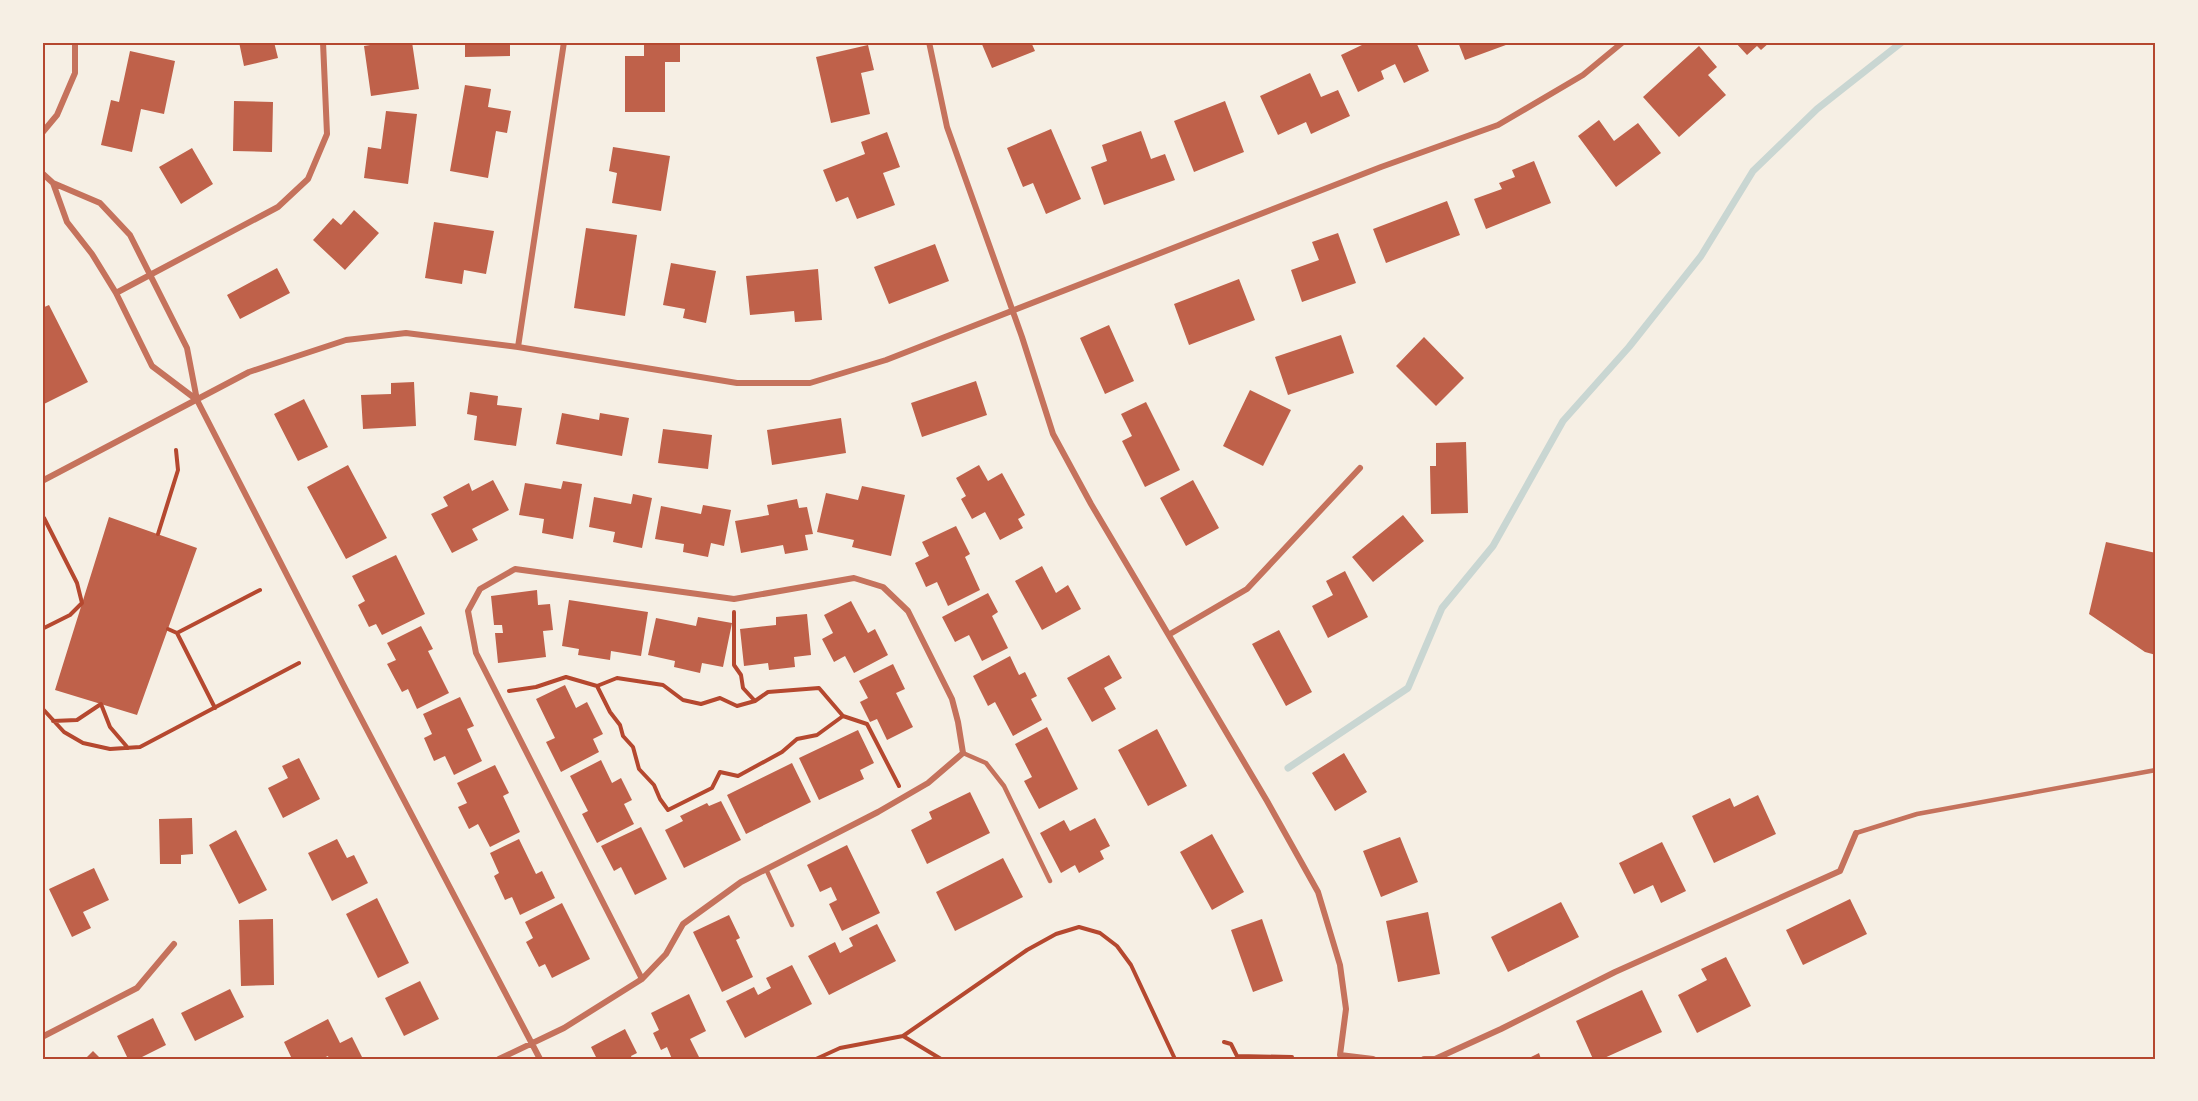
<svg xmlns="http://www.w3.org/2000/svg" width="2198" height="1101" font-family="'Noto Serif',serif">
	<rect width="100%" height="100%" fill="#f6efe4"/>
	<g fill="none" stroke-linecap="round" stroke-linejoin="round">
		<path stroke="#c9d6d2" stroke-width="7" d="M1288 768 1408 688 1442 608 1493 546 1563 421 1629 347 1701 256 1753 171 1817 109 1902 42"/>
	</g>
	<path fill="#bf614a" d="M239 42H274L278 58 244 66Z
		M389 42H412L419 89 371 96 364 46Z
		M465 42H510V56L465 57Z
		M644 42H680V62H665V112H625V56H644Z
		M981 42H1031L1035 51 992 68Z
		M1363 42H1416L1429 71 1404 83 1395 64 1381 71 1384 79 1358 92 1341 55 1364 44Z
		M1458 42H1514L1465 60Z
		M1735 42H1770L1761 50 1757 46 1747 55Z
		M868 45 874 70 861 73 870 114 831 123 816 57Z
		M1699 46 1717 67 1708 75 1726 95 1679 137 1643 97Z
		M130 51 175 61 164 114 141 109 132 152 101 145 111 100 119 102Z
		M1310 73 1321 97 1338 90 1350 116 1311 134 1306 122 1278 135 1260 96Z
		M465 85 491 89 488 107 511 111 507 133 496 131 488 178 450 171Z
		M234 101 273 102 272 152 233 151Z
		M1225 101 1244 152 1194 172 1174 121Z
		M386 111 417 114 408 184 364 178 368 147 381 149Z
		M1599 120 1614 141 1638 123 1661 153 1616 187 1578 136Z
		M1051 129 1081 199 1046 214 1033 183 1023 187 1007 148Z
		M1141 131 1151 159 1165 154 1175 180 1104 205 1091 167 1107 161 1102 145Z
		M887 132 900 167 883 173 895 205 857 219 848 197 836 202 823 170 865 154 861 142Z
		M613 147 670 156 661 211 612 203 617 173 609 171Z
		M192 148 213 184 181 204 159 167Z
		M1534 161 1551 203 1486 229 1474 199 1502 189 1499 183 1515 177 1512 170Z
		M1447 201 1460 235 1386 263 1373 229Z
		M354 210 379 233 345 270 313 240 333 218 341 225Z
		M434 222 494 231 486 274 464 270 462 284 425 278Z
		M586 228 637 235 625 316 574 308Z
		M1338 233 1356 283 1302 302 1291 270 1319 260 1312 242Z
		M935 244 949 281 889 304 874 267Z
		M671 263 716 271 706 323 683 318 685 309 663 305Z
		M277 268 290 293 240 319 227 295Z
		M818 269 822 320 795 322 794 311 750 315 746 276Z
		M1239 279 1255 320 1189 345 1174 304Z
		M49 305 88 382 42 405V308Z
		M1109 325 1134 381 1105 394 1080 338Z
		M1341 335 1354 373 1288 395 1275 357Z
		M1424 337 1464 378 1436 406 1396 366Z
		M976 381 987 415 922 437 911 403Z
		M414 382 416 426 363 429 361 395 391 394V383Z
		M1250 390 1291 410 1263 466 1223 446Z
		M470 392 498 396 497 405 522 408 516 446 474 440 477 416 467 414Z
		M304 399 328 447 298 461 274 414Z
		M1146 402 1180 470 1145 487 1122 441 1132 436 1121 414Z
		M562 413 599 420 600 413 629 418 622 456 556 444Z
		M841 418 846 453 772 465 767 430Z
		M663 429 712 435 708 469 658 463Z
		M1466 442 1468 513 1431 514 1430 466H1436V443Z
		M348 465 387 538 346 559 307 487Z
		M979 465 988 481 1002 473 1025 515 1018 519 1023 528 1000 540 985 512 972 519 961 499 966 496 956 478Z
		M493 480 509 510 472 529 478 540 452 553 431 514 448 506 443 497 469 483 472 491Z
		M1193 480 1219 528 1186 546 1160 498Z
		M563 481 582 484 573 539 542 533 544 519 519 515 525 483 561 489Z
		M862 486 905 495 891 556 852 547 854 540 817 532 826 493 858 500Z
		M633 494 652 498 642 548 613 542 615 532 589 527 594 497 631 504Z
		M797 499 799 508 807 507 813 534 805 535 808 550 785 554 783 545 741 553 735 521 769 515 767 505Z
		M703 505 731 510 724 546 711 543 708 557 683 552 684 544 655 539 661 506 701 514Z
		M1403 515 1424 541 1373 582 1352 557Z
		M109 517 197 548 137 715 55 690Z
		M956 526 970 554 965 557 980 590 948 606 937 582 926 587 915 563 929 556 922 542Z
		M2106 542 2156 553V655L2145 652 2089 614Z
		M396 555 425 614 382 635 376 624 369 627 358 605 365 601 352 576Z
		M1042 566 1056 593 1068 585 1081 609 1042 630 1015 581Z
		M1345 571 1368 617 1328 638 1312 606 1333 595 1326 581Z
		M537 590 538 605 550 604 553 630 543 631 546 657 498 663 495 633H503L502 625H494L491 596Z
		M988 593 998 612 992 616 1008 648 982 661 969 635 955 642 942 617Z
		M569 600 648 612 641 656 611 651 610 660 578 655 579 649 562 646Z
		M851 601 868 633 875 629 888 655 854 673 845 656 834 662 822 639 833 633 824 615Z
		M807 614 811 655 794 657 795 667 769 670 768 663 744 666 740 629 776 625V617Z
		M698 617 732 623 723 667 702 663 700 673 674 667 675 661 648 655 656 618 696 626Z
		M421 626 433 649 428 651 449 693 417 709 408 689 402 692 387 664 396 660 387 643Z
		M1279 630 1312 692 1286 706 1252 644Z
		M1109 655 1122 678 1104 688 1116 709 1092 722 1067 678Z
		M1010 656 1019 675 1025 672 1037 696 1031 699 1042 720 1013 736 995 702 988 706 973 676Z
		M893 664 905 689 896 693 913 727 887 740 877 719 870 722 860 702 868 698 859 681Z
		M565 685 576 708 587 702 603 734 593 739 599 752 561 772 546 742 555 738 536 699Z
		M460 697 474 726 467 729 482 761 454 775 445 756 434 761 424 738 432 734 423 714Z
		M1047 727 1078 789 1039 809 1024 781 1032 777 1015 744Z
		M1157 729 1187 786 1148 806 1118 750Z
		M858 730 874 763 860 770 864 779 819 800 799 758Z
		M1344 753 1367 792 1335 811 1312 773Z
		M299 758 320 799 283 818 268 788 288 778 282 766Z
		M601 760 612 783 621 778 632 800 624 804 634 824 597 843 582 814 588 811 570 776Z
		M792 763 811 802 746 834 727 795Z
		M495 765 509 793 503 796 520 832 490 847 478 824 469 829 458 807 467 803 457 783Z
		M970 792 990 833 927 864 911 830 932 819 929 812Z
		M1758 795 1776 834 1714 863 1692 816 1730 798 1734 807Z
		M721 801 741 840 684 868 665 830 683 821 680 816 707 803 709 806Z
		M192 818 193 854 181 855V864H160L159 819Z
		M1095 818 1110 846 1100 851 1104 859 1079 873 1075 865 1061 873 1040 833 1064 820 1070 831Z
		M641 827 667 879 635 895 621 867 614 871 601 846Z
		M236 830 267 890 239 904 209 845Z
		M1212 834 1244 892 1212 910 1180 852Z
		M1400 837 1418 882 1381 897 1363 851Z
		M337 839 347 858 354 855 368 883 332 901 308 853Z
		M519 839 536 874 542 871 555 898 520 915 512 897 505 900 494 876 499 873 490 853Z
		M1662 842 1686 891 1661 903 1653 885 1634 894 1619 863Z
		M847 845 880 913 842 931 829 904 837 900 831 887 820 892 807 865Z
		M1003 858 1023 897 955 931 936 892Z
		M94 868 109 900 83 912 91 928 72 937 49 889Z
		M377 898 409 963 378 978 346 914Z
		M1850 899 1867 934 1803 965 1786 930Z
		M1561 902 1579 937 1508 972 1491 937Z
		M562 903 590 959 552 978 545 964 539 967 526 942 533 938 525 922Z
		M1428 912 1440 974 1398 982 1386 921Z
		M729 915 740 938 736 940 753 977 722 992 693 932Z
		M273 919 274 985 241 986 239 920Z
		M1262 919 1283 981 1253 992 1231 930Z
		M877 924 896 961 829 995 808 956 835 942 840 953 853 946 849 938Z
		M1726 957 1751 1006 1697 1033 1678 995 1707 980 1701 969Z
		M792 965 812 1004 745 1038 726 1001 754 987 758 995 771 988 766 978Z
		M420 981 439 1019 404 1036 385 998Z
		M230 989 244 1017 195 1041 181 1013Z
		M1642 990 1662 1032 1602 1059H1593L1576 1021Z
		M689 994 706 1031 690 1039 700 1059H672L667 1047 661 1050 653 1033 659 1030 651 1013Z
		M153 1018 166 1045 138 1059H128L117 1036Z
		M328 1019 340 1043 352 1037 363 1059H329L328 1056 321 1059H292L284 1042Z
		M625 1029 637 1053 631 1056 632 1059H597L591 1047Z
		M93 1051 101 1059H85Z
		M1539 1053 1541 1059H1527Z"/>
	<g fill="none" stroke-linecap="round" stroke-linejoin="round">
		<path stroke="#b5482f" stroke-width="4" d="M158 534 178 470 176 450
			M734 612V665L741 675 743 688 755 701
			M42 629 70 615 82 603 77 583 44 518
			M168 629 177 633
			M509 691 536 687 566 677 597 686 617 678 663 685 683 700 701 704 720 698 737 706 755 701 768 692 819 688 843 716 817 735 797 739 782 752 738 776 720 772 712 788 668 810 660 799 654 785 639 769 633 747 623 736 620 725 610 712 597 686
			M42 708 64 732 83 743 110 749 140 747 299 663
			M215 708 177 633 260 590
			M843 716 867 724 899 786
			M53 721 77 720 101 704 110 727 128 748
			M903 1036 941 1059
			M1224 1042 1231 1044 1237 1056 1292 1057
			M816 1059 840 1048 903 1036 1027 950 1056 934 1079 927 1100 933 1117 946 1131 965 1175 1059"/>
		<path stroke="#c5725c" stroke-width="4.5" d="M963 753 986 763 1004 786 1050 881
			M1856 833 1917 814 2156 770
			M766 869 792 925"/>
		<path stroke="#c5725c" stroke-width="6" d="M929 42 947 127 1022 337 1053 434 1091 504 1267 801 1318 892 1340 965 1346 1009 1340 1055 1373 1059
			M42 133 57 115 75 73V42
			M42 173 53 183 100 203 130 235 187 348 197 400 152 366 116 293 92 254 67 222 53 183
			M116 293 278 207 308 179 327 134 323 42
			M518 347 564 42
			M197 400 343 684 540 1059
			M42 481 249 372 346 340 406 333 518 347 737 383H810L886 360 1381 167 1498 125 1583 75 1623 42
			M1170 634 1247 589 1360 468
			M42 1037 137 988 174 944
			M499 1059 564 1028 642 979 666 954 683 924 741 882 878 812 928 783 963 753 958 722 952 699 908 611 883 587 854 578 734 599 515 569 480 589 468 611 476 653 642 979
			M1424 1059H1435L1501 1029 1615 972 1840 871 1856 833"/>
	</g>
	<rect width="2198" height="1101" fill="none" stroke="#f6efe4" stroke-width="87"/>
	<rect x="44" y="44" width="2110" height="1014" fill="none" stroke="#b5482f" stroke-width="2"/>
</svg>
